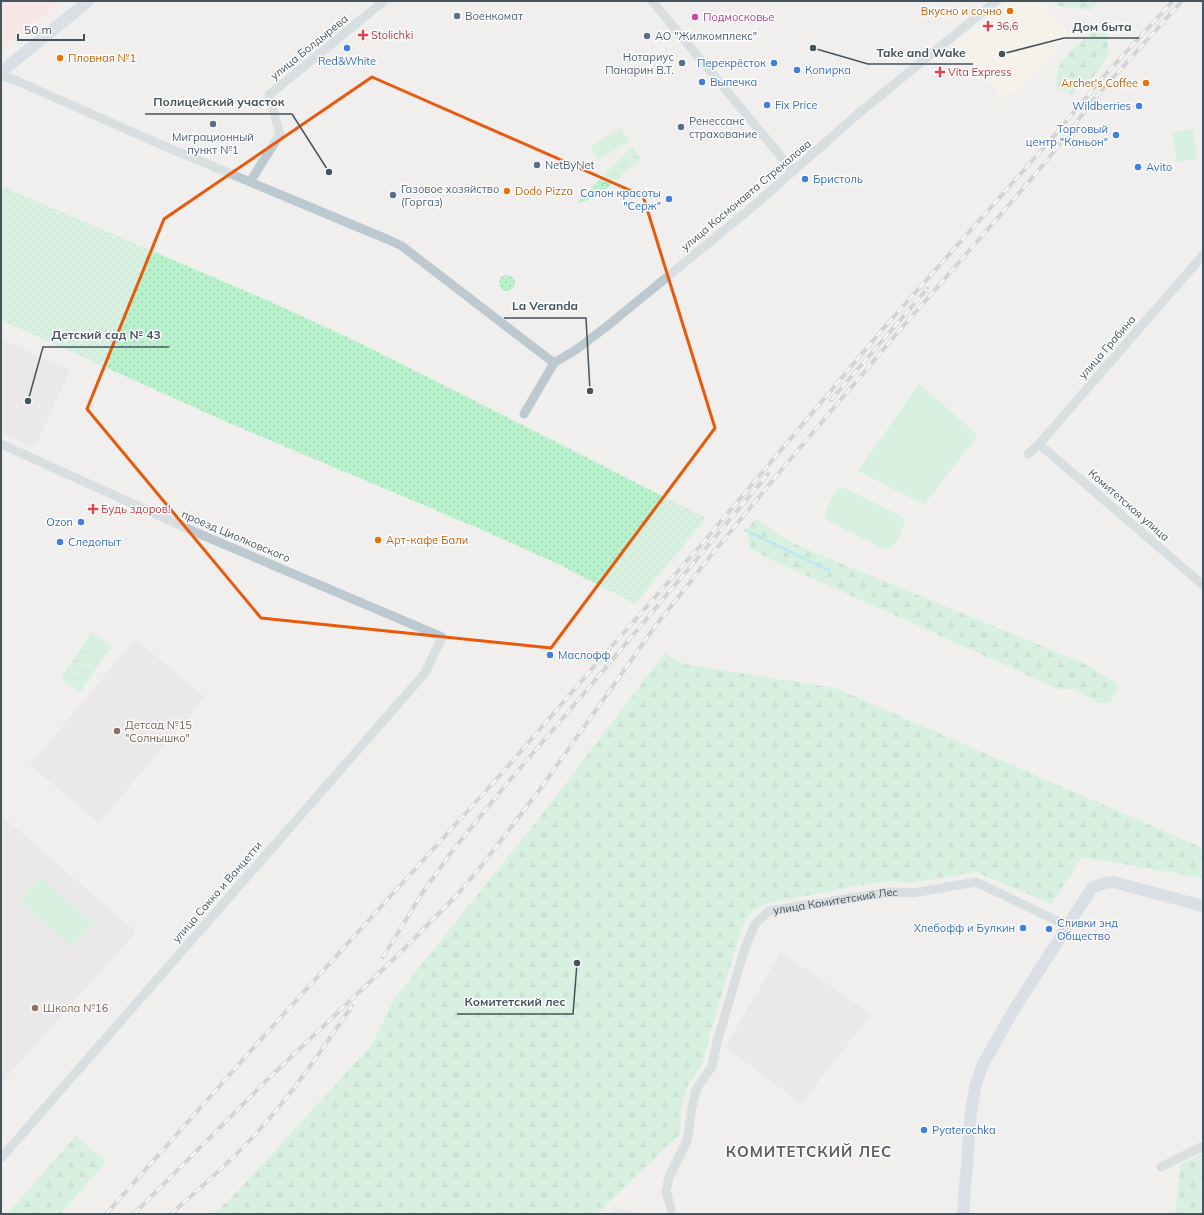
<svg xmlns="http://www.w3.org/2000/svg" width="1204" height="1215" font-family="Mulish,sans-serif">
	<defs>
		<pattern id="grass-dots" width="8" height="8" patternUnits="userSpaceOnUse"><rect width="8" height="8" fill="#b8f2cc"/><path d="M2 2h.1M6 6h.1" fill="none" stroke="#a0d1b2" stroke-width="1.8" stroke-linecap="round"/></pattern>
		<pattern id="forest-firs" width="22" height="20" patternUnits="userSpaceOnUse"><rect width="22" height="20" fill="#b8f2cc"/><path d="M5 1l3.5 6h-7zM16 11l3.5 6h-7z" fill="#a0d1b2"/></pattern>
		<pattern id="park-crowns" width="20" height="18" patternUnits="userSpaceOnUse"><rect width="20" height="18" fill="#b8f2cc"/><path d="M2 6a3 3 0 1 1 6 0M12 15a3 3 0 1 1 6 0" fill="none" stroke="#a0d1b2"/></pattern>
	</defs>
	<rect width="100%" height="100%" fill="#f1eeee"/>
	<path fill="#fdf5e5" d="M1009 1H1040L1068 33 1045 65 1003 100 955 43Z"/>
	<path fill="#e2dfe0" d="M1 339 70 370 35 447 1 433Z
		M135 639 205 697 99 823 30 765Z
		M1 815 136 932 1 1084Z
		M781 952 871 1014 801 1104 725 1047Z
		M617 1207 642 1214H610Z"/>
	<path fill="#fddddc" d="M1 1H61L4 48 1 47Z"/>
	<path fill="url(#grass-dots)" d="M1 186 271 302 362 344 706 518 635 604 558 564 478 528 229 423 1 320Z
		M499 283a8 8 0 1 1 16 0a8 8 0 1 1-16 0Z"/>
	<path fill="url(#forest-firs)" d="M1049 1H1099L1091 10 1059 6Z
		M1092 32 1108 34V55L1094 76 1071 95 1056 88 1058 68 1070 51Z
		M755 519 792 543 1085 664 1115 682 1117 689 1110 702 1097 703 1074 689H1058L781 564 750 549 747 529Z
		M665 653 684 664 835 688 1203 848V878L1082 857 1051 904 976 872 911 883 891 881 862 885 763 904 751 913 742 927 710 1034 703 1063 688 1085 682 1103 680 1134 597 1214H213L233 1196 371 1046 394 999 543 813Z
		M76 1136 106 1162 60 1214H7Z
		M1203 1154V1214H1175L1181 1164Z"/>
	<path fill="url(#park-crowns)" d="M632 146 641 159 598 196 576 204Z
		M92 632 112 645 80 692 61 678Z"/>
	<path fill="#b8f2cc" d="M620 128 629 141 599 160 590 147Z
		M1193 129 1197 159 1177 162 1172 132Z
		M919 384 978 435 924 505 858 471Z
		M841 486 899 515 905 521C900 533 899 545 886 550L830 522 824 516 833 494Z
		M40 877 93 923 72 947 19 901Z"/>
	<g fill="none" stroke-linecap="round" stroke-linejoin="round">
		<path stroke="#81e1f3" stroke-width="2.5" d="M745 530 830 571"/>
		<g stroke="#bdc9d1" stroke-width="9">
			<path d="M652 1 793 171"/>
			<path d="M1 76 15 80 157 143 389 240 402 246 416 257 554 363"/>
			<path d="M250 182 280 134 269 95 384 1"/>
			<path d="M524 414 554 363 577 349 606 327 750 209 859 113 996 1"/>
			<path d="M1 444 195 532 442 637 425 673 1 1158"/>
			<path d="M1039 444 1203 585"/>
			<path d="M1028 454 1039 444 1203 255"/>
			<path d="M1161 1167 1203 1146"/>
			<path id="s1" d="M671 1209 666 1191 669 1177 687 1141 692 1107 696 1090 712 1066 717 1042 744 951 755 924 769 911 890 892 913 893 976 882 1068 926"/>
		</g>
		<path stroke="#bfccd9" stroke-width="12" d="M1 72 88 1
			M963 1214 971 1112 976 1084 983 1064 1015 1008 1092 888 1105 883 1113 882 1203 906"/>
		<g stroke="#afb4b9" stroke-width="4">
			<path id="rail" d="M1085 109 1182 1
				M831 400 927 289
				M383 957 423 892 453 850 509 781 597 678 768 474
				M106 1214 255 1046 502 773 598 662 701 545 882 330 1048 143 1106 74 1173 1
				M134 1214 269 1078 402 951 456 896 479 869 538 792 654 628 712 554 788 462 893 338 1015 198 1048 159 1089 106
				M171 1214C202 1186 234 1159 261 1128 295 1090 323 1048 352 1006"/>
		</g>
		<use href="#rail" stroke="#fff" stroke-width="2.5" stroke-dasharray="8" stroke-linecap="butt"/>
	</g>
	<path d="M0 0H1204V1215H0ZM372 77 643 196 715 428 551 648 261 618 87 409 164 219Z" fill="#f1eeee" fill-opacity=".55" fill-rule="evenodd"/>
	<path fill="none" stroke="#e8590c" stroke-width="3" stroke-linejoin="round" d="M372 77 643 196 715 428 551 648 261 618 87 409 164 219Z"/>
	<g fill="#e8710a" stroke="#fff" stroke-width="1.5">
		<circle cx="1010" cy="11" r="4"/>
		<circle cx="60" cy="58" r="4"/>
		<circle cx="1146" cy="83" r="4"/>
		<circle cx="507" cy="191" r="4"/>
		<circle cx="378" cy="540" r="4"/>
	</g>
	<g fill="#5c6f8a" stroke="#fff" stroke-width="1.5">
		<circle cx="457" cy="16" r="4"/>
		<circle cx="647" cy="36" r="4"/>
		<circle cx="682" cy="63" r="4"/>
		<circle cx="213" cy="124" r="4"/>
		<circle cx="681" cy="127" r="4"/>
		<circle cx="537" cy="165" r="4"/>
		<circle cx="393" cy="195" r="4"/>
	</g>
	<circle fill="#d1479c" stroke="#fff" stroke-width="1.5" cx="695" cy="17" r="4"/>
	<g fill="#e0444e" stroke="#fff" stroke-width="1.5">
		<path d="M986 20h4v4h4v4h-4v4h-4v-4h-4v-4h4z"/>
		<path d="M361 29h4v4h4v4h-4v4h-4v-4h-4v-4h4z"/>
		<path d="M938 66h4v4h4v4h-4v4h-4v-4h-4v-4h4z"/>
		<path d="M91 503h4v4h4v4h-4v4h-4v-4h-4v-4h4z"/>
	</g>
	<g fill="#3f7fe0" stroke="#fff" stroke-width="1.5">
		<circle cx="347" cy="48" r="4"/>
		<circle cx="774" cy="63" r="4"/>
		<circle cx="797" cy="70" r="4"/>
		<circle cx="702" cy="82" r="4"/>
		<circle cx="767" cy="105" r="4"/>
		<circle cx="1139" cy="106" r="4"/>
		<circle cx="1116" cy="135" r="4"/>
		<circle cx="1138" cy="167" r="4"/>
		<circle cx="805" cy="179" r="4"/>
		<circle cx="669" cy="199" r="4"/>
		<circle cx="81" cy="522" r="4"/>
		<circle cx="60" cy="542" r="4"/>
		<circle cx="550" cy="655" r="4"/>
		<circle cx="1023" cy="928" r="4"/>
		<circle cx="1049" cy="929" r="4"/>
		<circle cx="924" cy="1130" r="4"/>
	</g>
	<g fill="#8d6e63" stroke="#fff" stroke-width="1.5">
		<circle cx="117" cy="731" r="4"/>
		<circle cx="35" cy="1008" r="4"/>
	</g>
	<g text-anchor="middle" dominant-baseline="central" stroke-width="3" stroke-linejoin="round" paint-order="stroke">
		<g font-size="11" fill="#c56008" stroke="#fff" text-anchor="start">
			<text x="1002" y="11" text-anchor="end">Вкусно и сочно</text>
			<text x="68" y="58">Пловная №1</text>
			<text x="1138" y="83" text-anchor="end">Archer's Coffee</text>
			<text x="515" y="191">Dodo Pizza</text>
			<text x="386" y="540">Арт-кафе Бали</text>
		</g>
		<g font-size="11" fill="#4e5e75" stroke="#fff" text-anchor="start">
			<text x="465" y="16">Военкомат</text>
			<text x="655" y="36">АО "Жилкомплекс"</text>
			<text x="674" y="57" text-anchor="end">Нотариус<tspan x="674" dy="13">Панарин В.Т.</tspan></text>
			<text x="689" y="121">Ренессанс<tspan x="689" dy="13">страхование</tspan></text>
			<text x="213" y="137" text-anchor="middle">Миграционный<tspan x="213" dy="13">пункт №1</tspan></text>
			<text x="545" y="165">NetByNet</text>
			<text x="401" y="189">Газовое хозяйство<tspan x="401" dy="13">(Горгаз)</tspan></text>
		</g>
		<g font-size="11" fill="#b23c85" stroke="#fff" text-anchor="start">
			<text x="703" y="17">Подмосковье</text>
		</g>
		<g font-size="11" fill="#be3a42" stroke="#fff" text-anchor="start">
			<text x="996" y="26">36,6</text>
			<text x="371" y="35">Stolichki</text>
			<text x="948" y="72">Vita Express</text>
			<text x="101" y="509">Будь здоров!</text>
		</g>
		<g font-size="11" fill="#45535d" stroke="#fff">
			<text transform="translate(309 47) rotate(-39)">улица Болдырева</text>
			<text transform="translate(746 195) rotate(-40)">улица Космонавта Стрекалова</text>
			<text transform="translate(1107 347) rotate(-49)">улица Грабина</text>
			<text transform="translate(1129 505) rotate(41)">Комитетская улица</text>
			<text transform="translate(236 536) rotate(23)">проезд Циолковского</text>
			<text transform="translate(217 892) rotate(-49)">улица Сакко и Ванцетти</text>
			<text stroke="none"><textPath href="#s1" startOffset="389">улица Комитетский Лес</textPath></text>
		</g>
		<g font-size="11" fill="#366cbe" stroke="#fff" text-anchor="start">
			<text x="347" y="61" text-anchor="middle">Red&amp;White</text>
			<text x="766" y="63" text-anchor="end">Перекрёсток</text>
			<text x="805" y="70">Копирка</text>
			<text x="710" y="82">Выпечка</text>
			<text x="775" y="105">Fix Price</text>
			<text x="1131" y="106" text-anchor="end">Wildberries</text>
			<text x="1108" y="129" text-anchor="end">Торговый<tspan x="1108" dy="13">центр "Каньон"</tspan></text>
			<text x="1146" y="167">Avito</text>
			<text x="813" y="179">Бристоль</text>
			<text x="661" y="193" text-anchor="end">Салон красоты<tspan x="661" dy="13">"Серж"</tspan></text>
			<text x="73" y="522" text-anchor="end">Ozon</text>
			<text x="68" y="542">Следопыт</text>
			<text x="558" y="655">Маслофф</text>
			<text x="1057" y="923">Сливки энд<tspan x="1057" dy="13">Общество</tspan></text>
			<text x="1015" y="928" text-anchor="end">Хлебофф и Булкин</text>
			<text x="932" y="1130">Pyaterochka</text>
		</g>
		<g font-size="11" fill="#785e54" stroke="#fff" text-anchor="start">
			<text x="125" y="725">Детсад №15<tspan x="125" dy="13">"Солнышко"</tspan></text>
			<text x="43" y="1008">Школа №16</text>
		</g>
		<g font-size="15" font-weight="bold" letter-spacing="1" fill="#5a5f64" stroke="#fff">
			<text x="809" y="1151">КОМИТЕТСКИЙ ЛЕС</text>
		</g>
	</g>
	<path fill="none" stroke="#45535d" stroke-width="1.5" d="M1002 54L1064 38H1139M813 48L868 64H973M329 172L292 114H145M590 391L586 318H504M28 401L43 347H169M577 963L573 1014H457"/>
	<g fill="#45535d" stroke="#fff" stroke-width="1.5">
		<circle cx="1002" cy="54" r="4"/>
		<circle cx="813" cy="48" r="4"/>
		<circle cx="329" cy="172" r="4"/>
		<circle cx="590" cy="391" r="4"/>
		<circle cx="28" cy="401" r="4"/>
		<circle cx="577" cy="963" r="4"/>
	</g>
	<g font-size="12" text-anchor="middle" font-weight="bold" fill="#45535d" stroke="#fff" stroke-width="3" stroke-linejoin="round" paint-order="stroke">
		<text x="1102" y="31">Дом быта</text>
		<text x="921" y="57">Take and Wake</text>
		<text x="219" y="106">Полицейский участок</text>
		<text x="545" y="310">La Veranda</text>
		<text x="106" y="339">Детский сад № 43</text>
		<text x="515" y="1006">Комитетский лес</text>
	</g>
	<rect width="1204" height="1215" fill="none" stroke="#45535d" stroke-width="4"/>
	<path d="M18 34v6h66v-6" fill="none" stroke="#45535d" stroke-width="2"/>
	<text x="24" y="34" font-size="12" fill="#45535d" stroke="#ffffff" stroke-width="3" paint-order="stroke">50 m</text>
</svg>
